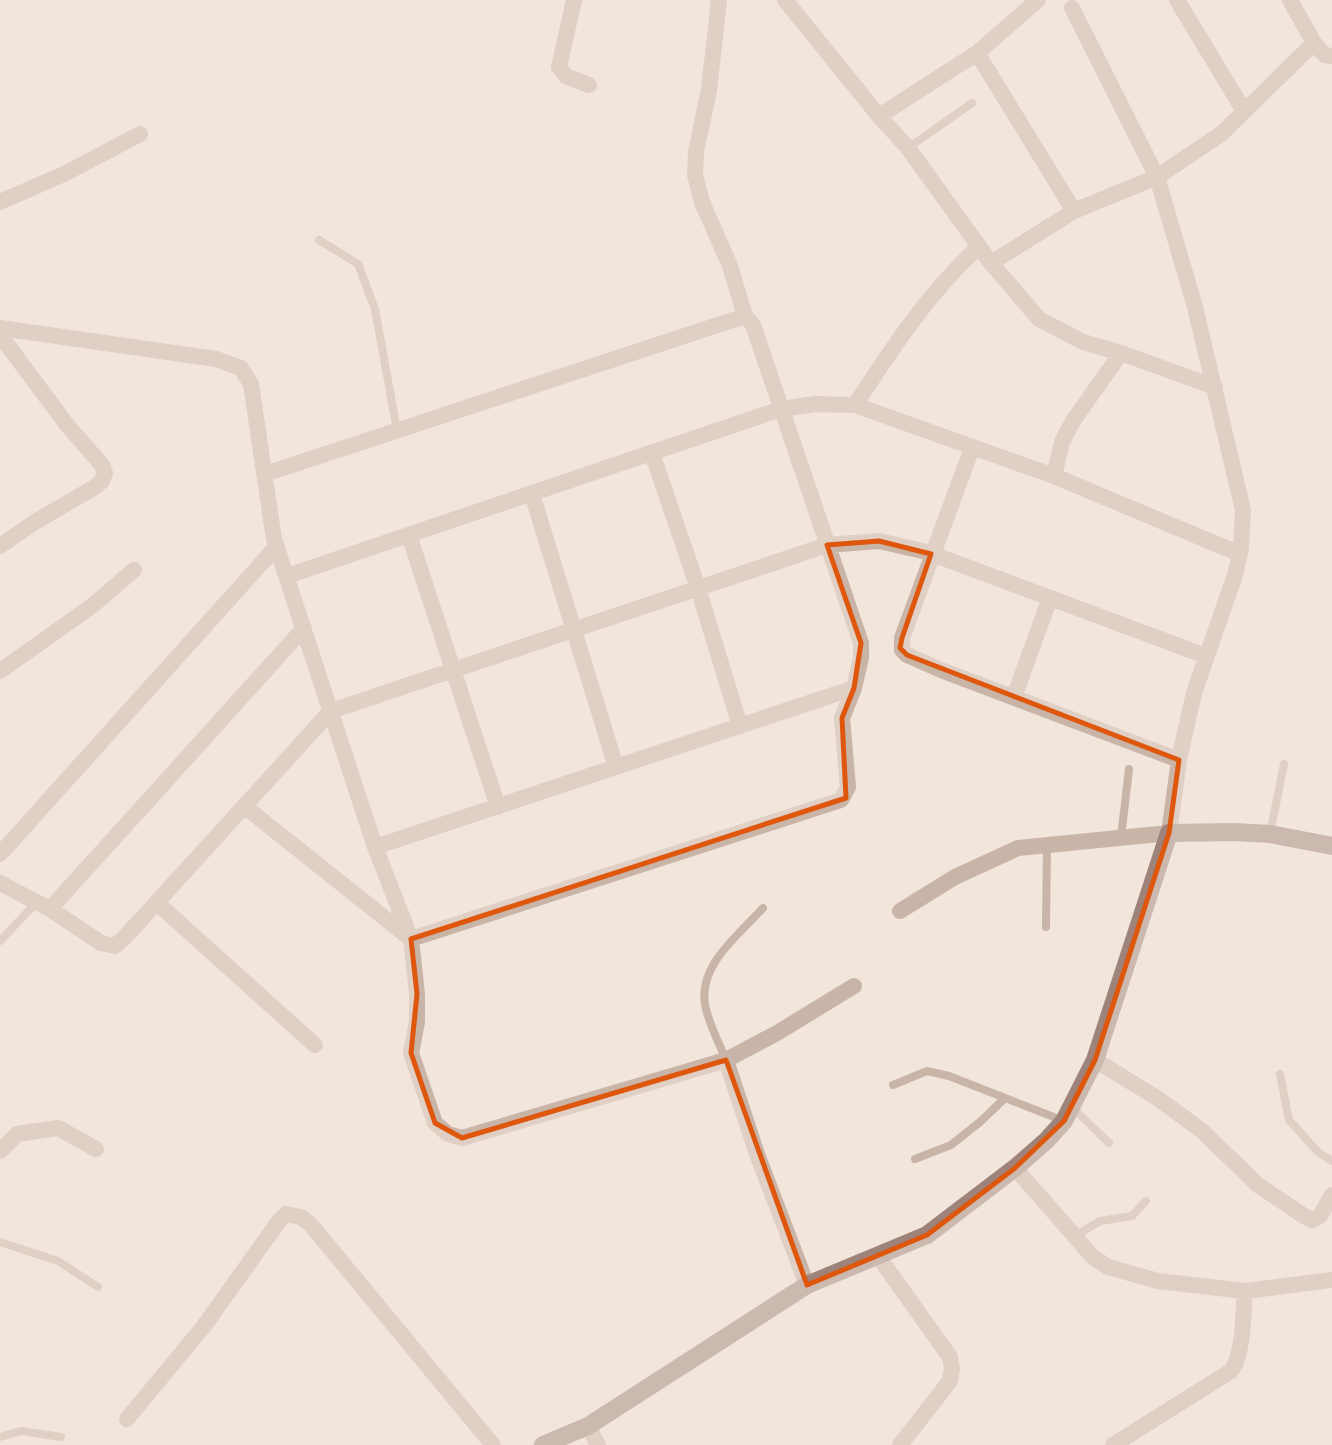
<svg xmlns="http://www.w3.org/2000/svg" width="1332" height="1445" font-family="Inter,sans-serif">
	<rect width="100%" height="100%" fill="#f1e5dc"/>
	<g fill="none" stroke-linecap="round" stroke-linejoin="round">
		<path stroke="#c9b4a8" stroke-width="8" d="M908 148 972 103
			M319 240 358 264 375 309 397 430
			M1270 834 1284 764
			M1121 837 1129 769
			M1046 927 1047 844
			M0 941 37 902
			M726 1060C719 1043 710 1026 706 1009 695 967 739 935 763 908
			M1280 1074 1289 1120 1318 1152 1332 1161
			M893 1085 927 1071 949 1076 1064 1121
			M1072 1107 1109 1143
			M915 1159 951 1145 980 1122 1005 1098
			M1075 1236 1100 1221 1132 1216 1146 1201
			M0 1242 58 1261 98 1287
			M0 1437 21 1431 61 1437"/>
		<path stroke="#c9b4a8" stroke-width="16" d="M574 0 559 67 566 76 589 85
			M719 0 709 90 696 152 695 175 702 202 730 266 745 316
			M785 0 879 116 908 148 991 263 1039 319 1083 342 1121 353 1215 387
			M1177 0 1244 111
			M1290 0 1314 43 1325 55 1332 56
			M977 53 1074 211
			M879 116 977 53 1038 0
			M0 202 64 174 140 134
			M991 263 1074 211 1157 177 1221 134 1314 43
			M0 328 216 359 241 368 251 384 274 539 375 847 411 939 417 994V1022L411 1053 435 1123 448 1134 462 1138 726 1060 777 1033 854 986
			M0 335 67 425 102 465 105 473 102 481 95 487 35 522 0 546
			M855 405C891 350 930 290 979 247
			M972 448 902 638V650L907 655 941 670 1179 760
			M652 453 698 588 740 726
			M1054 476 1062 442 1073 421 1121 353
			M532 494 616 767
			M409 535 498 807
			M287 576 781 409 816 404 855 405 1054 476 1240 554
			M0 671 92 606 134 570
			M1014 697 1050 598
			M244 806 411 939 841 800 848 787 842 718 854 688 861 658V643L753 325 745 316 265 474
			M375 847 854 688
			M0 854 277 546
			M0 883 50 909 101 943 115 946 125 937 331 711 827 545 879 541 927 552 1206 656
			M157 903 315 1045
			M50 909 304 628
			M900 911 955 877 1018 848 1169 833 1179 760 1194 693 1235 575 1241 548 1243 510 1195 307 1157 177 1072 8
			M726 1060 757 1154 807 1285
			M1095 1060 1157 1098 1201 1130 1258 1185 1304 1216 1312 1220 1320 1216 1332 1195
			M0 1151 17 1134 58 1128 96 1149
			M1015 1168 1093 1257 1108 1267 1158 1281 1245 1291 1332 1280
			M878 1256 950 1357 952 1369 950 1381 900 1445
			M127 1419 204 1326 279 1221 286 1214 301 1217 311 1225 493 1445
			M588 1426 598 1445
			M1113 1445 1231 1371C1244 1355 1243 1312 1245 1291"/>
		<path stroke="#9d8379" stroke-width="18" d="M543 1445 588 1426 807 1285 927 1235 1015 1168 1047 1140 1064 1121 1095 1060 1169 833 1235 832 1270 834 1332 846"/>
	</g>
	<path d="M0 0H1332V1445H0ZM879 541 931 554 902 638 900 648 907 655 1179 760 1169 833 1095 1060 1064 1121 1015 1168 927 1235 807 1285 726 1060 462 1138 435 1123 411 1053 417 994 411 939 846 798 842 718 854 688 861 643 827 545Z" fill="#f1e5dc" fill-opacity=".55" fill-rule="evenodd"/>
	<path fill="none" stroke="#df570d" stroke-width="5" stroke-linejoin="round" d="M879 541 931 554 902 638 900 648 907 655 1179 760 1169 833 1095 1060 1064 1121 1015 1168 927 1235 807 1285 726 1060 462 1138 435 1123 411 1053 417 994 411 939 846 798 842 718 854 688 861 643 827 545Z"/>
</svg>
